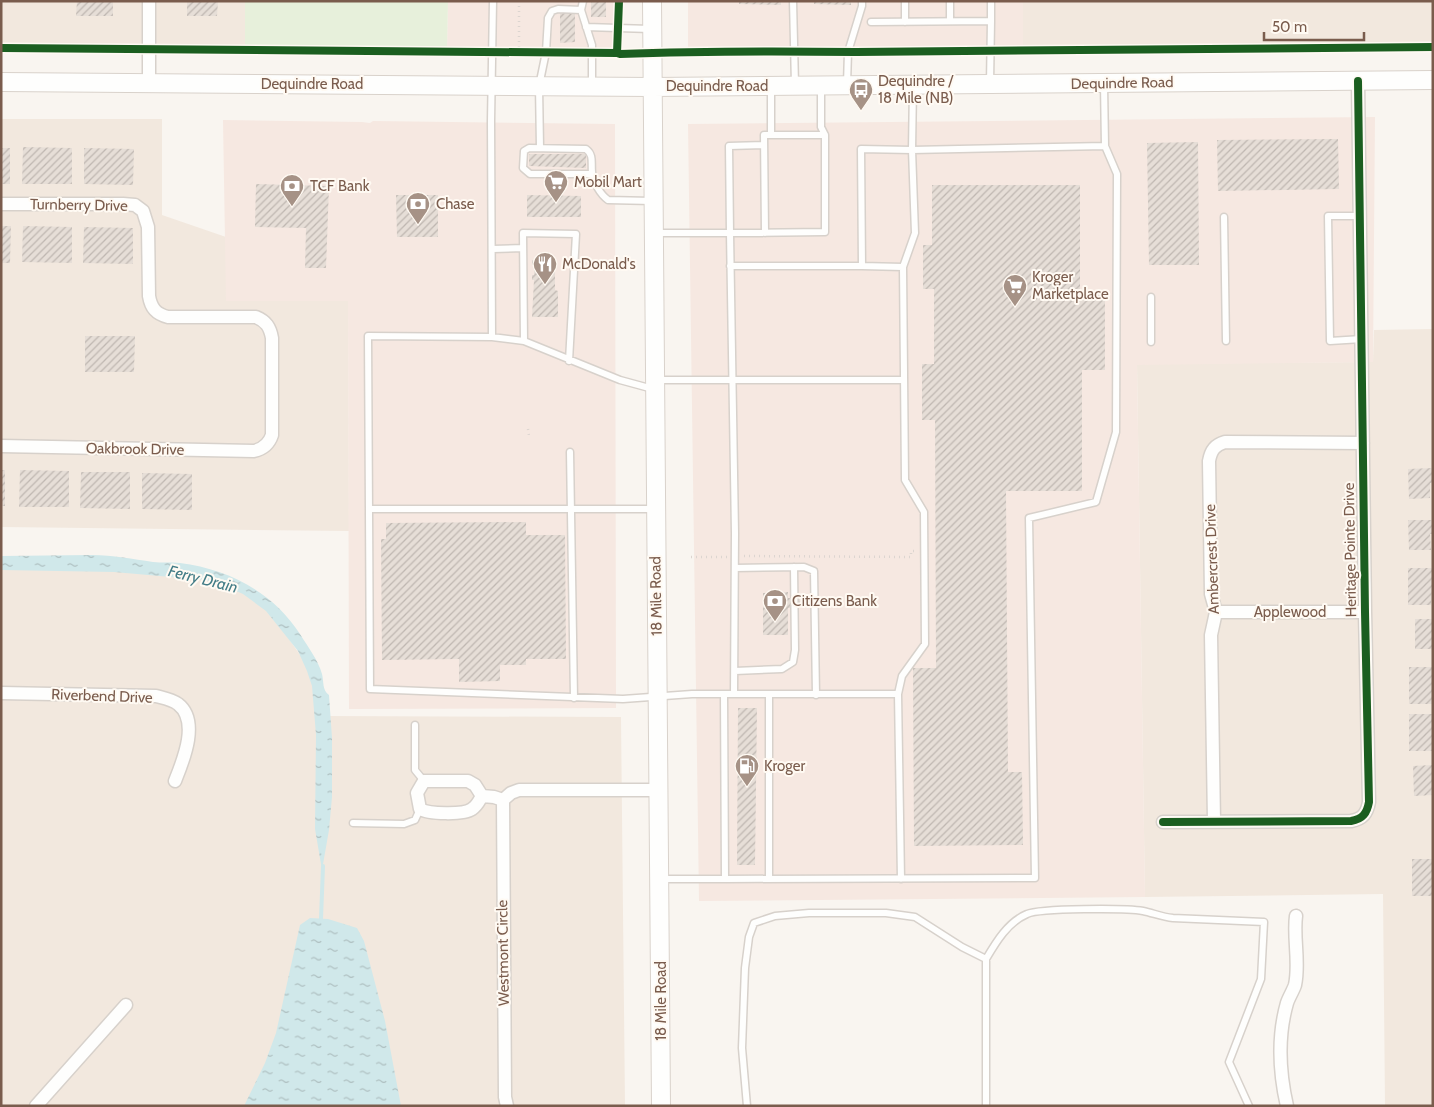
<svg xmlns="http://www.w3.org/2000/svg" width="1434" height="1107" font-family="Cabin,sans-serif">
	<defs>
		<pattern id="water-ripples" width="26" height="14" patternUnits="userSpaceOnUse" patternTransform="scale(1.25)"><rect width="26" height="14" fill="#d0e8ea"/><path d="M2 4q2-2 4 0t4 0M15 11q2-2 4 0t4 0" fill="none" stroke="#aebfc0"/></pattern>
		<pattern id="building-hatch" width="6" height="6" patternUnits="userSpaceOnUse" patternTransform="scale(1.25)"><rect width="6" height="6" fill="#e6ded7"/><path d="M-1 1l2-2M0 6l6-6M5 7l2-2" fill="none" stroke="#bfb7b1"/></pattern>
	</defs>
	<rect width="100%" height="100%" fill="#f9f5f0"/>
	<path fill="#f2e8de" d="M1 1H245V48L1 45Z
		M1023 1H1433V42L1023 48Z
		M1 119H162V215L226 237V301H348L349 531 1 527Z
		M1433 329V1106H1385L1383 894 1145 897 1137 364 1373 362 1374 330Z
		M1 565 204 574 260 597 318 681 324 716 621 717 625 1106H1Z"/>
	<path fill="#f6e8e1" d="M448 1H615V50L461 48 447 49Z
		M688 1H1023V48L688 51Z
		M1375 117 1373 362 1137 365 1145 897 699 901 688 124Z
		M223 120 362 122 370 123 373 121 615 124 616 708 349 709 348 301H226Z"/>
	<path fill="#e7f0db" d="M245 1H448L447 49 245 48Z"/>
	<path fill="url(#water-ripples)" d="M92 555C113 555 133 559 153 562 162 563 171 562 180 563 228 569 273 592 300 634 308 647 318 660 322 674 324 682 322 690 329 695L332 738V797L329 830 322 870 315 829 316 735 312 686 307 671 298 651 266 611 243 594 222 585 205 580 114 572 1 570V556Z
		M310 918 328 919 357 928 364 941 385 1021 401 1106H244L265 1063 276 1033 300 925Z"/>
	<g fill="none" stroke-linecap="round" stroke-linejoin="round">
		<path stroke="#d0e8ea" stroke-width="4" d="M321 919 323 866"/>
	</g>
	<path fill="url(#building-hatch)" d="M77 1H113V16H76Z
		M187 1H218L217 16H187Z
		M591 1H606V17H591Z
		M739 1H781V5L739 4Z
		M814 1H851V5L814 4Z
		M575 12V42L560 43V13Z
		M1338 139 1339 189 1218 191 1217 140Z
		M1198 142 1199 265H1149L1147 143Z
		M23 147 72 148V184H22Z
		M1 148H10V184H1Z
		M84 148 134 149 133 185 84 184Z
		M529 154H586V168L529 166Z
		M256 184 329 186 326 268H305L306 228 255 227Z
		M932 185H1080V295H1105V370H1082V491H1006L1008 772H1022L1023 845 914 846 913 668H936L935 420H922V364H934V289H923V245H932Z
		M396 195H438V237H397Z
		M527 195 581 196V217H527Z
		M1 226H11L10 263H1Z
		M23 226 72 227V263L22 262Z
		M84 227 133 228V264L83 263Z
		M532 260 555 261V290L558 291V317H532L534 280H532V275H534V265H532Z
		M85 336H135L134 372H85Z
		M1433 468V483H1430V498L1409 499 1408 469Z
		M1 470H5V506H1Z
		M20 470 69 471V507H19Z
		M81 472H130V509L80 508Z
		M142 473 192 474V510L142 509Z
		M1408 520H1433V534H1430L1431 550H1409Z
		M526 522V535H565L566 659H526V665H500V681L459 682V659L382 660 381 539H386V523Z
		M1408 568H1433L1431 605H1408Z
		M788 592V598H800V608H788V635H763V593Z
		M1415 619H1433V649H1415Z
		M1409 667H1433V704H1409Z
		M738 708H757L755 865H737Z
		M1409 714H1433V751H1409Z
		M1433 765V795L1414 796 1413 766Z
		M1412 859H1433V896H1412Z"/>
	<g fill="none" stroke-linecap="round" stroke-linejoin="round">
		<g stroke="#d7d1cb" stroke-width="9">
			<path id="service" d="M493 1 491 121 492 337 368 336 370 689 623 699 692 694H898L902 676 925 644 924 512 905 480 903 267 915 233 912 150 913 86
				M793 1 795 85
				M905 1V22
				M950 1V21
				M581 10 583 1
				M991 21V1
				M871 22 991 21 990 83
				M586 27 650 29
				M847 84 848 52 862 6V1
				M771 87V135
				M764 145 729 146 730 233 825 232V135L821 127V87
				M540 148 539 86 546 52 548 18 552 11 558 9 581 10 592 45V85
				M592 174H530L523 168 524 151 529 148 586 149C594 155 591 163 592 172 593 182 600 194 608 200L652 201
				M1360 216H1328L1330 341 1362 339
				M1224 217 1226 341
				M655 233H730L735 533 734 694
				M765 233 764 135H825
				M493 249 523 248
				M730 266H862L861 149 912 150 1105 146 1104 84
				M862 266 903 267
				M492 337 524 341 620 380 653 389
				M524 341 523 233 576 234 569 361
				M1151 342V297
				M655 380H904
				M570 452 574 698
				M369 509H654
				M735 568 804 567 814 571 816 695
				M735 671 782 669 793 662 795 650 794 567
				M898 694 901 879
				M415 725V770L424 781
				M353 823 404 824 415 820 420 809
				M769 878V695
				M661 879H725L724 694
				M725 879 1035 878 1029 518 1096 502 1116 432 1117 174 1105 146
				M747 1106 742 1048 745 968 749 937 754 923 775 916 809 913H886L915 917 962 947 986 959
				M986 1106V959C996 942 1008 922 1027 914 1040 908 1127 908 1143 911 1153 913 1162 917 1173 918L1264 922 1261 979 1229 1062 1249 1106"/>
		</g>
		<g stroke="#d7d1cb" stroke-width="15">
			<path id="minor" d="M149 83V1
				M1 204H123L135 205 143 211 148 227 149 296C151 308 156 314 168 317H256C266 321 270 327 272 338V435C269 444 263 449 254 451L1 446
				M1216 612H1365
				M1 693 156 696C163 698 171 699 178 704 200 721 183 761 175 781
				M482 796C479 801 477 806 472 809 464 815 428 814 420 809L417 793 424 781H468L475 785 482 796 494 797 503 800
				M1214 821 1211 635 1216 612 1211 594 1209 461C1211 450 1215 445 1225 442L1363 443
				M1163 822 1351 821C1363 819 1367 813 1369 802L1365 612 1358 81
				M36 1106 126 1005
				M507 1106 505 1097 503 800 511 793 519 790H658
				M1287 1106C1279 1071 1277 1038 1287 1003 1289 997 1293 991 1295 985 1300 963 1293 938 1296 916"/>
		</g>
		<g stroke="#d9d2cb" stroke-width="20">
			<path id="secondary" d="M652 1 661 1106
				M1 82 652 87 1433 80"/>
		</g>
		<path stroke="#dcd5d0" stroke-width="2.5" stroke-dasharray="1 4" stroke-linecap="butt" d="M519 52V1
			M528 429 529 436
			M744 556 911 557V551H915
			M691 557H727"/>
		<use href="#service" stroke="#fefefd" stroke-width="6"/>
		<use href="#minor" stroke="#fefefd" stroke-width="12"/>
		<use href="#secondary" stroke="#fefefd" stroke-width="18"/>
		<g stroke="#fffaf3" stroke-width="11">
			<path id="cycleway" d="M619 1 617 53 620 54C698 51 777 51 856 52L1433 47
				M1 48 617 53
				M1163 822 1351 821C1363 819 1367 813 1369 802L1365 612 1358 81"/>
		</g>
		<use href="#cycleway" stroke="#1b5e20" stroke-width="8"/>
	</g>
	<defs>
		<g id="bus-pin" transform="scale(1.25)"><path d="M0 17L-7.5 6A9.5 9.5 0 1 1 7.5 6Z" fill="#a69286" stroke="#fffaf3"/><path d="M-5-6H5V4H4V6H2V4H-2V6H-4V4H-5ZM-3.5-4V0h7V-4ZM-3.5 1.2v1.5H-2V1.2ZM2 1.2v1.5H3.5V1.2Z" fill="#fff"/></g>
		<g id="supermarket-pin" transform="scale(1.25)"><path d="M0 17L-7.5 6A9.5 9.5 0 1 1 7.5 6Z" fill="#a69286" stroke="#fffaf3"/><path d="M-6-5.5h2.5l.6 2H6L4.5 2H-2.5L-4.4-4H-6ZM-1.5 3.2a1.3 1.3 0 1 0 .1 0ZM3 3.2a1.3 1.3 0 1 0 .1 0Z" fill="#fff"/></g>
		<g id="bank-pin" transform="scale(1.25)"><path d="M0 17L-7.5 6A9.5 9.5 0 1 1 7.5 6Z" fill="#a69286" stroke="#fffaf3"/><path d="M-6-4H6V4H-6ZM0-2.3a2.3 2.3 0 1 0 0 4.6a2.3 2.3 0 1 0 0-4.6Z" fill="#fff"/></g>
		<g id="restaurant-pin" transform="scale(1.25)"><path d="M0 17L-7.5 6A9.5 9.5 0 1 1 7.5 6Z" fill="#a69286" stroke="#fffaf3"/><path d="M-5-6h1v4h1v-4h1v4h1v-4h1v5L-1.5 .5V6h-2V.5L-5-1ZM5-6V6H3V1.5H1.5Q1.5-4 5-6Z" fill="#fff"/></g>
		<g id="fuel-pin" transform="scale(1.25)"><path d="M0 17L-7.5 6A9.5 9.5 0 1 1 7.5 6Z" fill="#a69286" stroke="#fffaf3"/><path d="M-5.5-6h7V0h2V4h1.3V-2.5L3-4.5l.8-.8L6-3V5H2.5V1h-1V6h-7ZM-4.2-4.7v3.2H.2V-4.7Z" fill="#fff"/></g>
	</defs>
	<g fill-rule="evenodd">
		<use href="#bus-pin" x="861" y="90"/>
		<use href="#supermarket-pin" x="556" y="182"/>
		<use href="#bank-pin" x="292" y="186"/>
		<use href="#bank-pin" x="418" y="204"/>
		<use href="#restaurant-pin" x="545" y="264"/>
		<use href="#supermarket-pin" x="1015" y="286"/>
		<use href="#bank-pin" x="775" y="601"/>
		<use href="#fuel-pin" x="747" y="766"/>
	</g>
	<g text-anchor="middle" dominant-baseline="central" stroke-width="4" stroke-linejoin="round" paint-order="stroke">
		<g font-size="15" fill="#7a5c4d" stroke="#fffaf3" text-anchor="start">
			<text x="878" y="81">Dequindre /<tspan x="878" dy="17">18 Mile (NB)</tspan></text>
			<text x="574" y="182">Mobil Mart</text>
			<text x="310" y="186">TCF Bank</text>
			<text x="436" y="204">Chase</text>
			<text x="562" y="264">McDonald's</text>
			<text x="1032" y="277">Kroger<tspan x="1032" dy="17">Marketplace</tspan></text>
			<text x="792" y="601">Citizens Bank</text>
			<text x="764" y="766">Kroger</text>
		</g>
		<g font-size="15" fill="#7a5c4d" stroke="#fffaf3">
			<text transform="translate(1122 83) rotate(-1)">Dequindre Road</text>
			<text x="312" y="84">Dequindre Road</text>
			<text x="717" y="86">Dequindre Road</text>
			<text transform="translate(79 205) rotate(1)">Turnberry Drive</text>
			<text transform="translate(135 449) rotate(1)">Oakbrook Drive</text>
			<text transform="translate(1350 550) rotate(-91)">Heritage Pointe Drive</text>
			<text transform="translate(1212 559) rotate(-92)">Ambercrest Drive</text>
			<text transform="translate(656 596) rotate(-91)">18 Mile Road</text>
			<text x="1290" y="612">Applewood</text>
			<text transform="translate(102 696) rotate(2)">Riverbend Drive</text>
			<text transform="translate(503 953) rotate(-91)">Westmont Circle</text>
			<text transform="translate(661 1001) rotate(-90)">18 Mile Road</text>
		</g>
		<g font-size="16" font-style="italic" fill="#437c86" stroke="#fffaf3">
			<text transform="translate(203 579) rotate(14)">Ferry Drain</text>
		</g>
	</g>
	<rect width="1434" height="1107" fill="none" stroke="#7a5c4d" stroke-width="5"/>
	<path d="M1264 32v8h100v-8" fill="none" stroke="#7a5c4d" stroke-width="2.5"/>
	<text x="1272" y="32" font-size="15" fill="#7a5c4d" stroke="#fffaf3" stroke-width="4" paint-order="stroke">50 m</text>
</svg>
